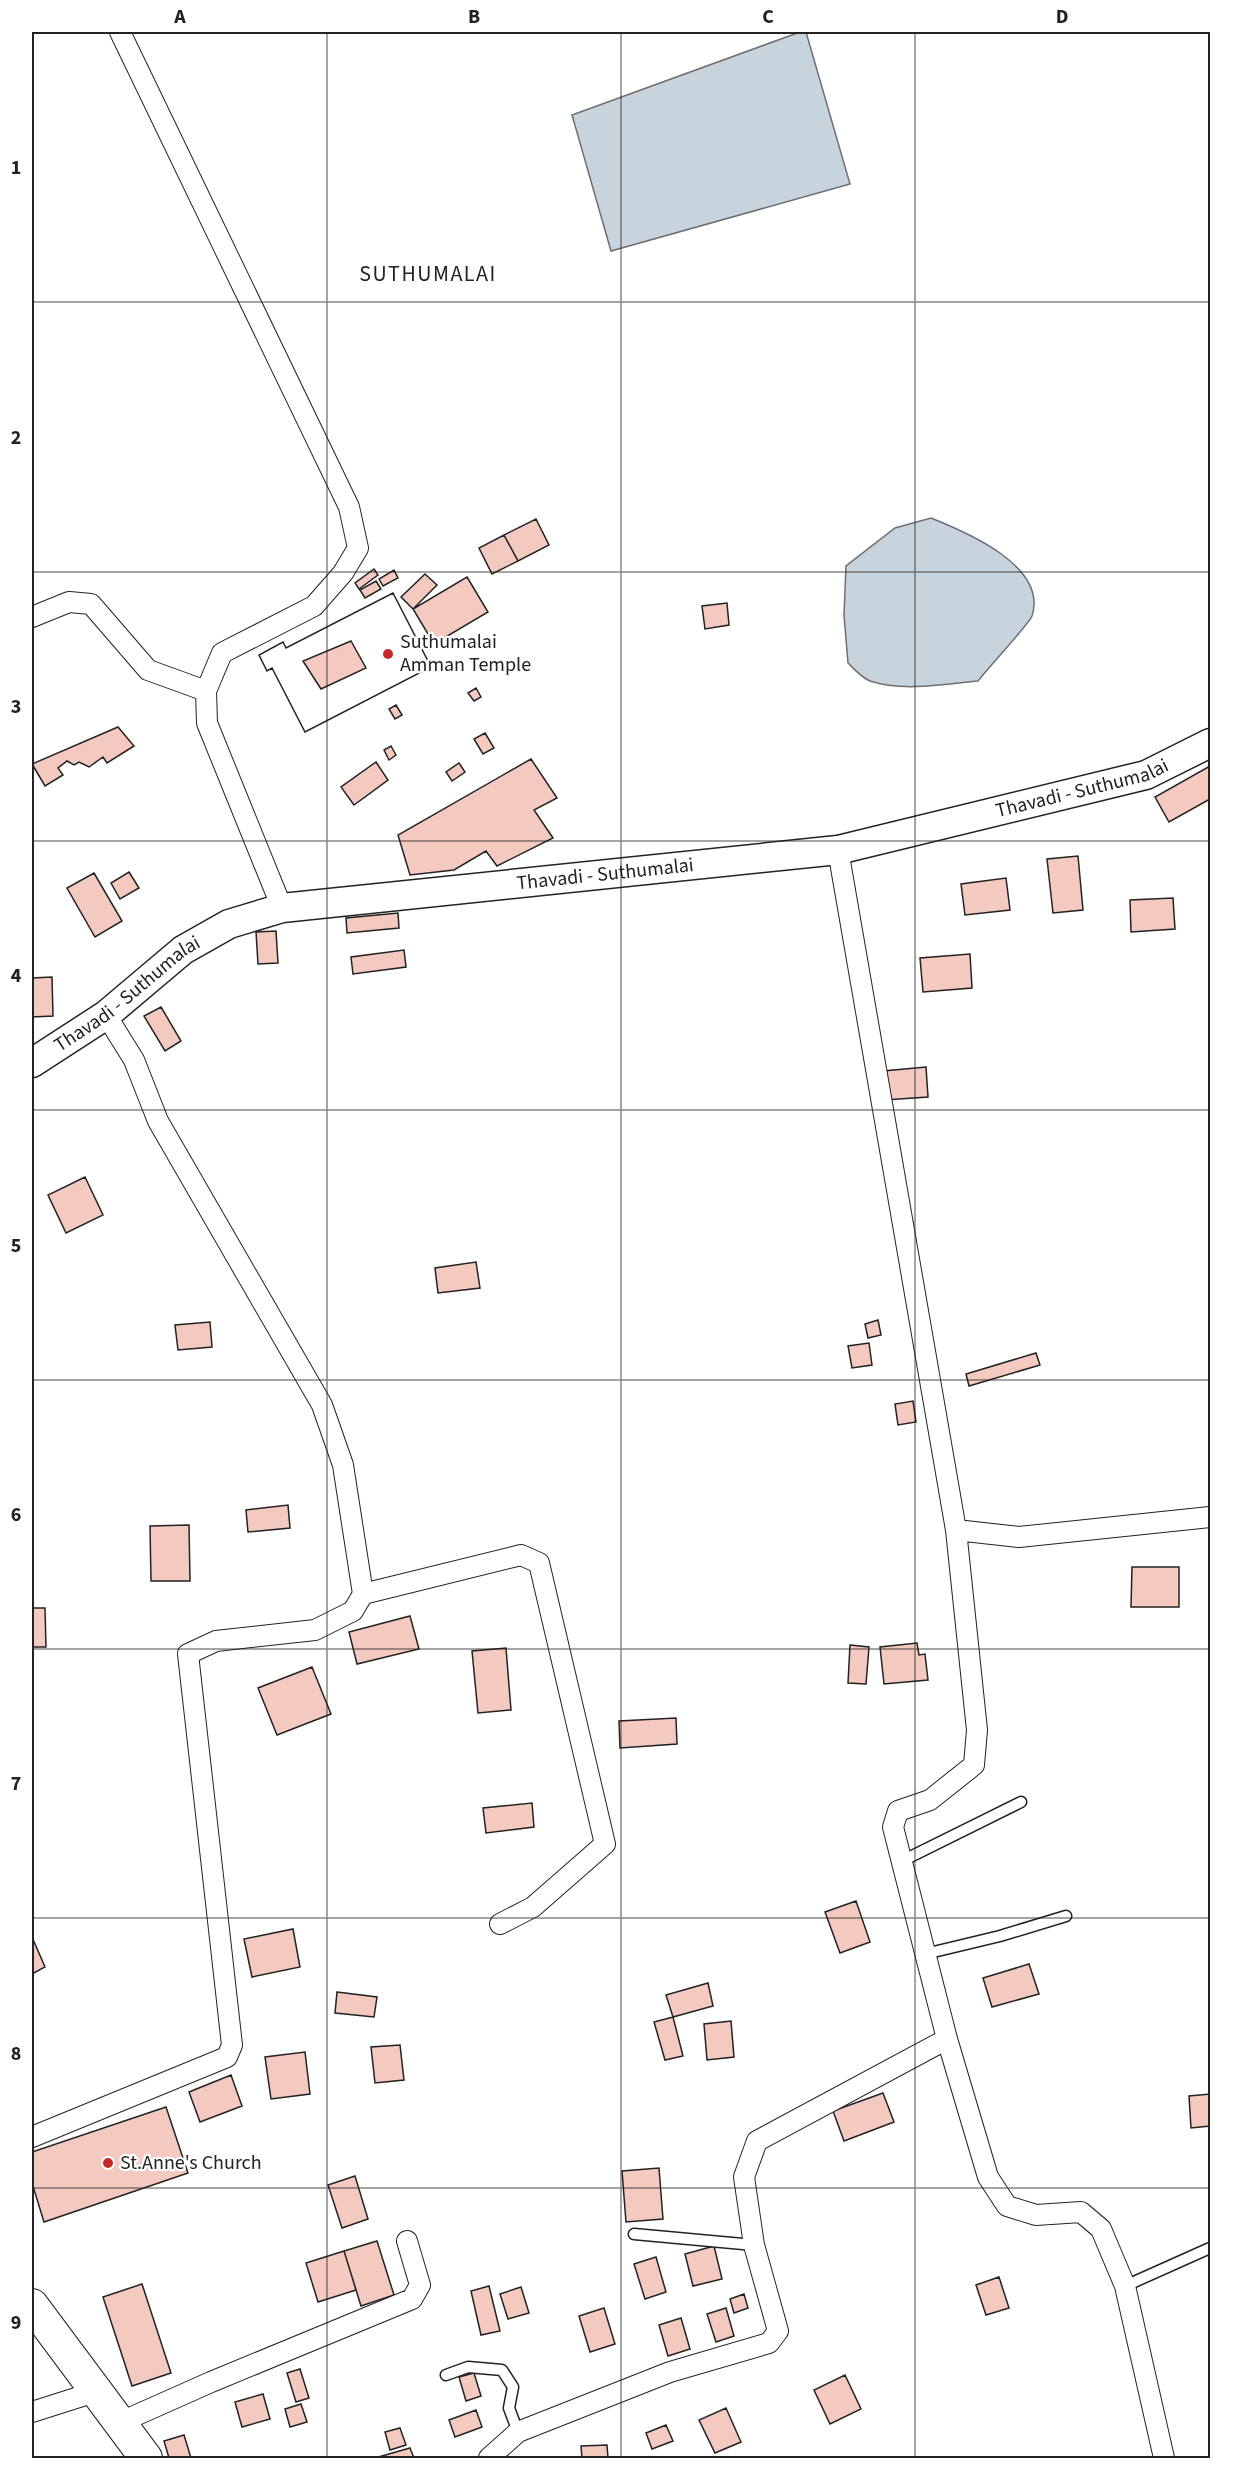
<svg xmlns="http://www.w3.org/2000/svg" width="1242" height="2490" font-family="'Source Sans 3',sans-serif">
	<rect width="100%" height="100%" fill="#fff"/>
	<path fill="#c7d3dd" stroke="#6f6f6f" stroke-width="1.5" d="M800 32H806L850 184 611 251 572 115Z
		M931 518C966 532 1048 566 1032 616 1029 624 987 669 978 681 945 684 903 692 870 681 862 678 854 669 848 663L844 615 846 566 895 528Z"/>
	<path fill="#f3c9c0" stroke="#222" stroke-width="1.5" fill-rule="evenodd" d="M536 519 549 545 518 561 504 535Z
		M504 535 518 561 492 574 479 548Z
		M374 569 378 575 359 589 355 583Z
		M394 570 398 578 383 586 379 579Z
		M425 574 437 585 413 609 401 597Z
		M467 577 488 612 434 644 413 609Z
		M376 581 381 589 365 598 360 590Z
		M393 593 431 667 305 732 272 668 267 671 259 655 283 642 286 648ZM351 641 366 668 321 689 303 661Z
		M393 593 431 667 305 732 272 668 267 671 259 655 283 642 286 648Z
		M727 603 729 625 705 629 702 606Z
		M476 688 481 697 474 701 468 693Z
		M396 705 402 715 395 719 389 709Z
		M118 727 134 746 107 763 103 757 89 767 79 762 74 765 67 761 58 768 63 775 45 786 32 764Z
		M485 733 494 748 483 754 474 739Z
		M391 746 396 755 389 760 384 750Z
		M531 759 557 798 534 810 553 838 497 866 486 851 454 870 410 875 398 835Z
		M376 762 388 780 354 805 341 787Z
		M459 763 465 772 452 781 446 772Z
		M1210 766V799L1169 822 1155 797Z
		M1078 856 1083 910 1053 913 1047 859Z
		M129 872 139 888 120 899 111 883Z
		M94 873 122 921 95 937 67 888Z
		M1006 878 1010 910 965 915 961 884Z
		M1173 898 1175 929 1131 932 1130 900Z
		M398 913 399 928 347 933 346 918Z
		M276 931 278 963 258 964 256 932Z
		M404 950 406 967 353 974 351 957Z
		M970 954 972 988 923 992 920 958Z
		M52 977 53 1016 32 1017V978Z
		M161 1007 181 1041 165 1051 144 1016Z
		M926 1067 928 1097 885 1100 883 1071Z
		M85 1177 103 1215 66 1233 48 1195Z
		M476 1262 480 1288 438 1293 435 1268Z
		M878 1320 881 1335 868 1338 865 1324Z
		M210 1322 212 1347 178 1350 175 1325Z
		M869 1343 872 1365 852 1368 848 1346Z
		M1036 1353 1040 1365 969 1386 966 1374Z
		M913 1401 916 1422 898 1425 895 1404Z
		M288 1505 290 1528 248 1532 246 1510Z
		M189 1525 190 1581H151L150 1526Z
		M1132 1567H1179V1607H1131Z
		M32 1608H45L46 1647H32Z
		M410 1616 419 1649 357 1664 349 1632Z
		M917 1643 919 1655 925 1654 928 1680 884 1684 880 1647Z
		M850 1645 869 1647 866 1684 848 1683Z
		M506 1648 511 1710 478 1713 472 1651Z
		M312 1667 331 1714 277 1735 258 1688Z
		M676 1718 677 1744 620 1748 619 1721Z
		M532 1803 534 1827 486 1833 483 1808Z
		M856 1901 870 1942 840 1953 825 1912Z
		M293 1929 300 1967 252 1977 244 1939Z
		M32 1937 45 1967 32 1974Z
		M1029 1964 1039 1994 992 2007 983 1978Z
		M708 1983 713 2006 673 2017 666 1995Z
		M337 1992 377 1997 374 2017 335 2013Z
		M673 2017 683 2056 665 2060 654 2022Z
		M731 2021 734 2057 707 2060 704 2024Z
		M400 2045 404 2080 375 2083 371 2047Z
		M305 2052 310 2094 271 2099 265 2057Z
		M231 2075 242 2106 200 2122 189 2092Z
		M883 2093 894 2122 844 2141 833 2111Z
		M1210 2094V2126L1191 2128 1189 2096Z
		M166 2107 188 2173 44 2222 32 2183V2152Z
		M659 2168 663 2219 626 2222 622 2171Z
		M355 2176 368 2219 342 2228 328 2185Z
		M377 2241 394 2295 361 2306 344 2251Z
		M714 2246 722 2279 693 2286 685 2254Z
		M344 2251 356 2290 318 2302 306 2263Z
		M656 2257 666 2292 645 2299 634 2264Z
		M999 2277 1009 2308 986 2315 976 2285Z
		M142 2284 171 2373 132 2386 103 2297Z
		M489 2286 500 2331 481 2335 471 2291Z
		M521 2287 529 2313 508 2319 500 2294Z
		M744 2294 748 2308 734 2313 730 2299Z
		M604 2308 615 2344 590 2352 579 2316Z
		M726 2308 734 2336 716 2342 707 2314Z
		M681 2318 690 2349 668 2356 659 2325Z
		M300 2369 309 2398 296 2402 287 2373Z
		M474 2373 481 2396 466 2401 459 2377Z
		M845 2375 861 2409 830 2424 814 2390Z
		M263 2394 270 2419 242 2427 235 2402Z
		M301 2404 307 2422 290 2427 285 2409Z
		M726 2408 741 2442 715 2453 699 2420Z
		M476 2410 482 2427 455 2437 449 2420Z
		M666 2425 673 2441 652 2449 646 2433Z
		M400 2428 406 2445 390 2450 385 2432Z
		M184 2435 191 2458H169L164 2441Z
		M607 2445 608 2458H582L581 2446Z
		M410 2448 414 2458H375Z"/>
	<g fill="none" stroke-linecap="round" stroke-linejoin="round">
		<g stroke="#222" stroke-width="13">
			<path id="lane" d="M902 1861 1021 1802
				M925 1954 1000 1936 1066 1916
				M634 2234 754 2245
				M1125 2286 1210 2248
				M446 2375 468 2367 502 2370 513 2387 509 2408 518 2432"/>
		</g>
		<g stroke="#222" stroke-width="22">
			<path id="street" d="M120 32 349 507 358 548 343 573 314 606 222 653 206 691 207 723 282 908
				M32 617 69 602 91 604 148 670 206 691
				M838 850 956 1530 977 1730 974 1765 930 1800 898 1811 893 1827 947 2039 988 2177 1007 2206 1036 2215 1081 2212 1101 2229 1125 2286 1164 2458
				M956 1530 1019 1537 1210 1517
				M363 1594 521 1555 539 1563 605 1844 533 1907 500 1924
				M32 2137 227 2057 232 2045 188 1654 216 1641 315 1630 353 1611 363 1594 343 1465 322 1405 158 1121 134 1060 106 1015
				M32 2412 98 2391
				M121 2422 211 2382 412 2299 420 2285 407 2241
				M489 2458 518 2432 670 2372 769 2343 778 2331 754 2245 744 2177 757 2141 947 2039"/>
		</g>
		<g stroke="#222" stroke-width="31">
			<g id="secondary">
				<path id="s1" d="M32 1063 106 1015 183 950 229 924 282 908 838 850 1146 775 1210 743"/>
			</g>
		</g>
		<g stroke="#222" stroke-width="34">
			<path id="primary" d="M32 2305 146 2458"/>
		</g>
		<use href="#lane" stroke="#fff" stroke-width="10"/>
		<use href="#street" stroke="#fff" stroke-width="20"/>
		<use href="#secondary" stroke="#fff" stroke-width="28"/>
		<use href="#primary" stroke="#fff" stroke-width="32"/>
	</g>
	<path fill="none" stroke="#222" stroke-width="1.5" stroke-opacity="0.55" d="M327 32V2458M621 32V2458M915 32V2458M32 302H1210M32 572H1210M32 841H1210M32 1110H1210M32 1380H1210M32 1649H1210M32 1918H1210M32 2188H1210"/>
	<g fill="#c62828" stroke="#fff" stroke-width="2">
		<circle cx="388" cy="654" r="6"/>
		<circle cx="108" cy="2163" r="6"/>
	</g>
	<g text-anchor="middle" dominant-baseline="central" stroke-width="4.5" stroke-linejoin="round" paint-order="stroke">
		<g font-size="20" fill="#222" stroke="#fff" text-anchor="start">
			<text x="400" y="642">Suthumalai<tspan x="400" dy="23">Amman Temple</tspan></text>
			<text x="120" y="2163">St.Anne's Church</text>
		</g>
		<g font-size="20" fill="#222" stroke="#fff">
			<text stroke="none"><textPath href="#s1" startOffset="1108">Thavadi - Suthumalai</textPath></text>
			<text stroke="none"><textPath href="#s1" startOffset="622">Thavadi - Suthumalai</textPath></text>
			<text stroke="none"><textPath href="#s1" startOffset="118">Thavadi - Suthumalai</textPath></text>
		</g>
		<g font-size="22" letter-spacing="1.5" fill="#222" stroke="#fff">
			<text x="428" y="274">SUTHUMALAI</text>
		</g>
	</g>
	<rect width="1242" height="2490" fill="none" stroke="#ffffff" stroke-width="66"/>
	<rect x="33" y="33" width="1176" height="2424" fill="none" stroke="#222" stroke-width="2"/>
	<g font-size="20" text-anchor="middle" font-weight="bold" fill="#222">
		<text x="180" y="23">A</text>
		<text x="474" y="23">B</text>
		<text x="768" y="23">C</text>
		<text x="1062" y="23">D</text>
		<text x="16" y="174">1</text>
		<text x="16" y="444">2</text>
		<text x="16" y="713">3</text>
		<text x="16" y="982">4</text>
		<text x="16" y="1252">5</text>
		<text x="16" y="1521">6</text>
		<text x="16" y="1790">7</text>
		<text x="16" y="2060">8</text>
		<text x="16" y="2329">9</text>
	</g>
</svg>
